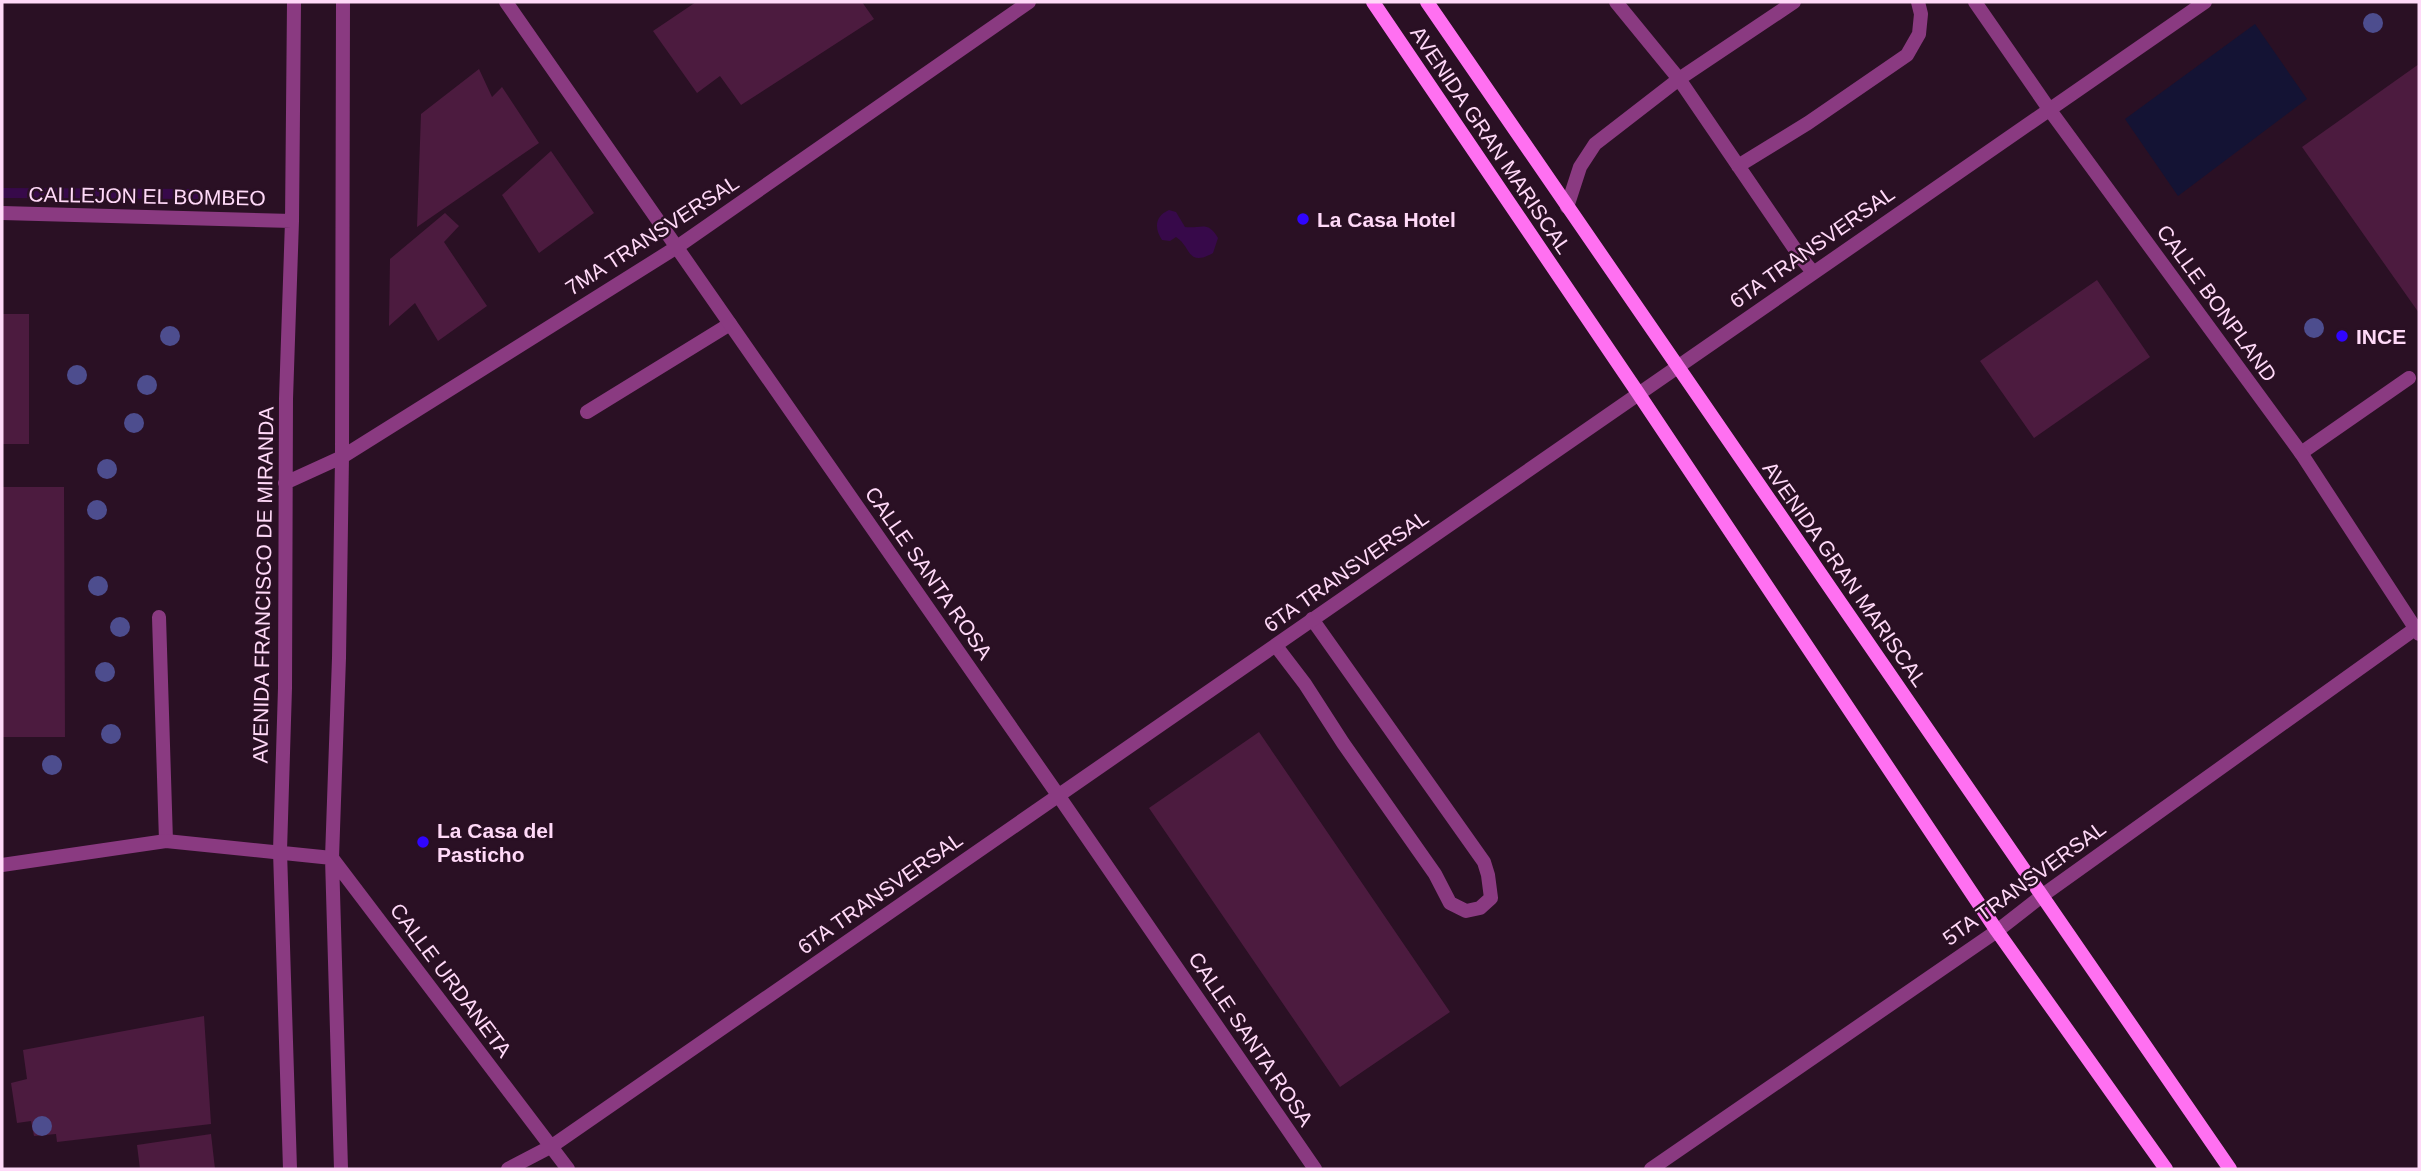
<svg xmlns="http://www.w3.org/2000/svg" width="2421" height="1171" font-family="Helvetica,sans-serif">
	<rect width="100%" height="100%" fill="#2a1024"/>
	<path fill="#141334" d="M2255 24 2307 99 2178 196 2125 119Z"/>
	<path fill="#37094a" d="M1169 210 1176 212 1185 227C1201 229 1208 220 1218 238L1213 253C1187 268 1191 246 1176 237L1170 241 1162 240C1154 228 1155 216 1169 210Z"/>
	<g fill="none" stroke-linecap="round" stroke-linejoin="round">
		<path stroke="#37094a" stroke-width="10" d="M2 193 199 194"/>
	</g>
	<path fill="#4c1b3f" d="M696 2H862L874 19 741 105 720 76 697 93 653 31Z
		M2419 64V313L2302 147Z
		M479 69 492 97 502 87 539 143 417 227 421 114Z
		M551 151 594 213 539 253 502 195Z
		M445 213 459 226 444 242 487 306 438 341 415 303 389 326 390 259Z
		M2097 280 2150 357 2034 438 1980 361Z
		M2 314H29V444H2Z
		M2 487H64L65 737H2Z
		M1259 732 1450 1012 1340 1087 1149 808Z
		M204 1016 211 1124 57 1142 56 1134 34 1136 31 1121 17 1123 11 1083 27 1079 23 1050Z
		M211 1134 215 1169H140L137 1145Z"/>
	<g fill="none" stroke-linecap="round" stroke-linejoin="round">
		<path stroke="#8a3a81" stroke-width="14" d="M1616 2 1679 79 1794 2
			M1738 166 1808 123 1907 55 1919 34 1921 14 1918 2
			M1567 207 1580 167 1595 144 1679 79 1801 258 1813 272
			M587 412 730 324
			M2301 453 2409 378
			M159 617 166 841
			M1276 646 1305 684 1343 743 1435 874 1450 903 1466 911 1480 908 1491 898 1488 875 1484 862 1312 619"/>
		<path stroke="#8a3a81" stroke-width="14" d="M506 2 1058 795 1315 1169
			M1975 2 2049 109 2301 453 2419 634
			M2 213 292 221
			M285 483 342 457 677 247 1029 2
			M2 865 166 841 332 858 568 1169
			M290 1169 280 851 285 688 286 399 292 221 294 2
			M341 1169 332 858 339 658 342 457 343 2
			M508 1169 552 1146 2205 2
			M1651 1169 1997 931 2043 895 2419 626"/>
		<path stroke="#ff70f1" stroke-width="14" d="M1373 2 1638 393 1997 931 2166 1169
			M1427 2 2230 1169"/>
	</g>
	<g fill="#4d4d8e">
		<circle cx="2373" cy="23" r="10"/>
		<circle cx="2314" cy="328" r="10"/>
		<circle cx="170" cy="336" r="10"/>
		<circle cx="77" cy="375" r="10"/>
		<circle cx="147" cy="385" r="10"/>
		<circle cx="134" cy="423" r="10"/>
		<circle cx="107" cy="469" r="10"/>
		<circle cx="97" cy="510" r="10"/>
		<circle cx="98" cy="586" r="10"/>
		<circle cx="120" cy="627" r="10"/>
		<circle cx="105" cy="672" r="10"/>
		<circle cx="111" cy="734" r="10"/>
		<circle cx="52" cy="765" r="10"/>
		<circle cx="42" cy="1126" r="10"/>
	</g>
	<g fill="#3005ff" stroke="#2a1024" stroke-width="2.5">
		<circle cx="1303" cy="219" r="7"/>
		<circle cx="2342" cy="336" r="7"/>
		<circle cx="423" cy="842" r="7"/>
	</g>
	<g text-anchor="middle" dominant-baseline="central" stroke-width="5" stroke-linejoin="round" paint-order="stroke">
		<g font-size="21" fill="#ffd9f8" stroke="#2a1024">
			<text transform="translate(1491 140) rotate(56)">AVENIDA GRAN MARISCAL</text>
			<text transform="translate(147 196) rotate(1)">CALLEJON EL BOMBEO</text>
			<text transform="translate(652 235) rotate(-33)">7MA TRANSVERSAL</text>
			<text transform="translate(1812 247) rotate(-35)">6TA TRANSVERSAL</text>
			<text transform="translate(2217 303) rotate(54)">CALLE BONPLAND</text>
			<text transform="translate(1346 571) rotate(-35)">6TA TRANSVERSAL</text>
			<text transform="translate(929 573) rotate(55)">CALLE SANTA ROSA</text>
			<text transform="translate(1845 574) rotate(55)">AVENIDA GRAN MARISCAL</text>
			<text transform="translate(263 585) rotate(-89)">AVENIDA FRANCISCO DE MIRANDA</text>
			<text transform="translate(2024 883) rotate(-36)">5TA TRANSVERSAL</text>
			<text transform="translate(880 893) rotate(-35)">6TA TRANSVERSAL</text>
			<text transform="translate(451 980) rotate(53)">CALLE URDANETA</text>
			<text transform="translate(1251 1039) rotate(56)">CALLE SANTA ROSA</text>
		</g>
		<g font-size="21" font-weight="bold" fill="#ffd9f8" stroke="#2a1024" text-anchor="start">
			<text x="1317" y="219">La Casa Hotel</text>
			<text x="2356" y="336">INCE</text>
			<text x="437" y="830">La Casa del<tspan x="437" dy="24">Pasticho</tspan></text>
		</g>
	</g>
	<rect width="2421" height="1171" fill="none" stroke="#ffd9f8" stroke-width="7"/>
</svg>
